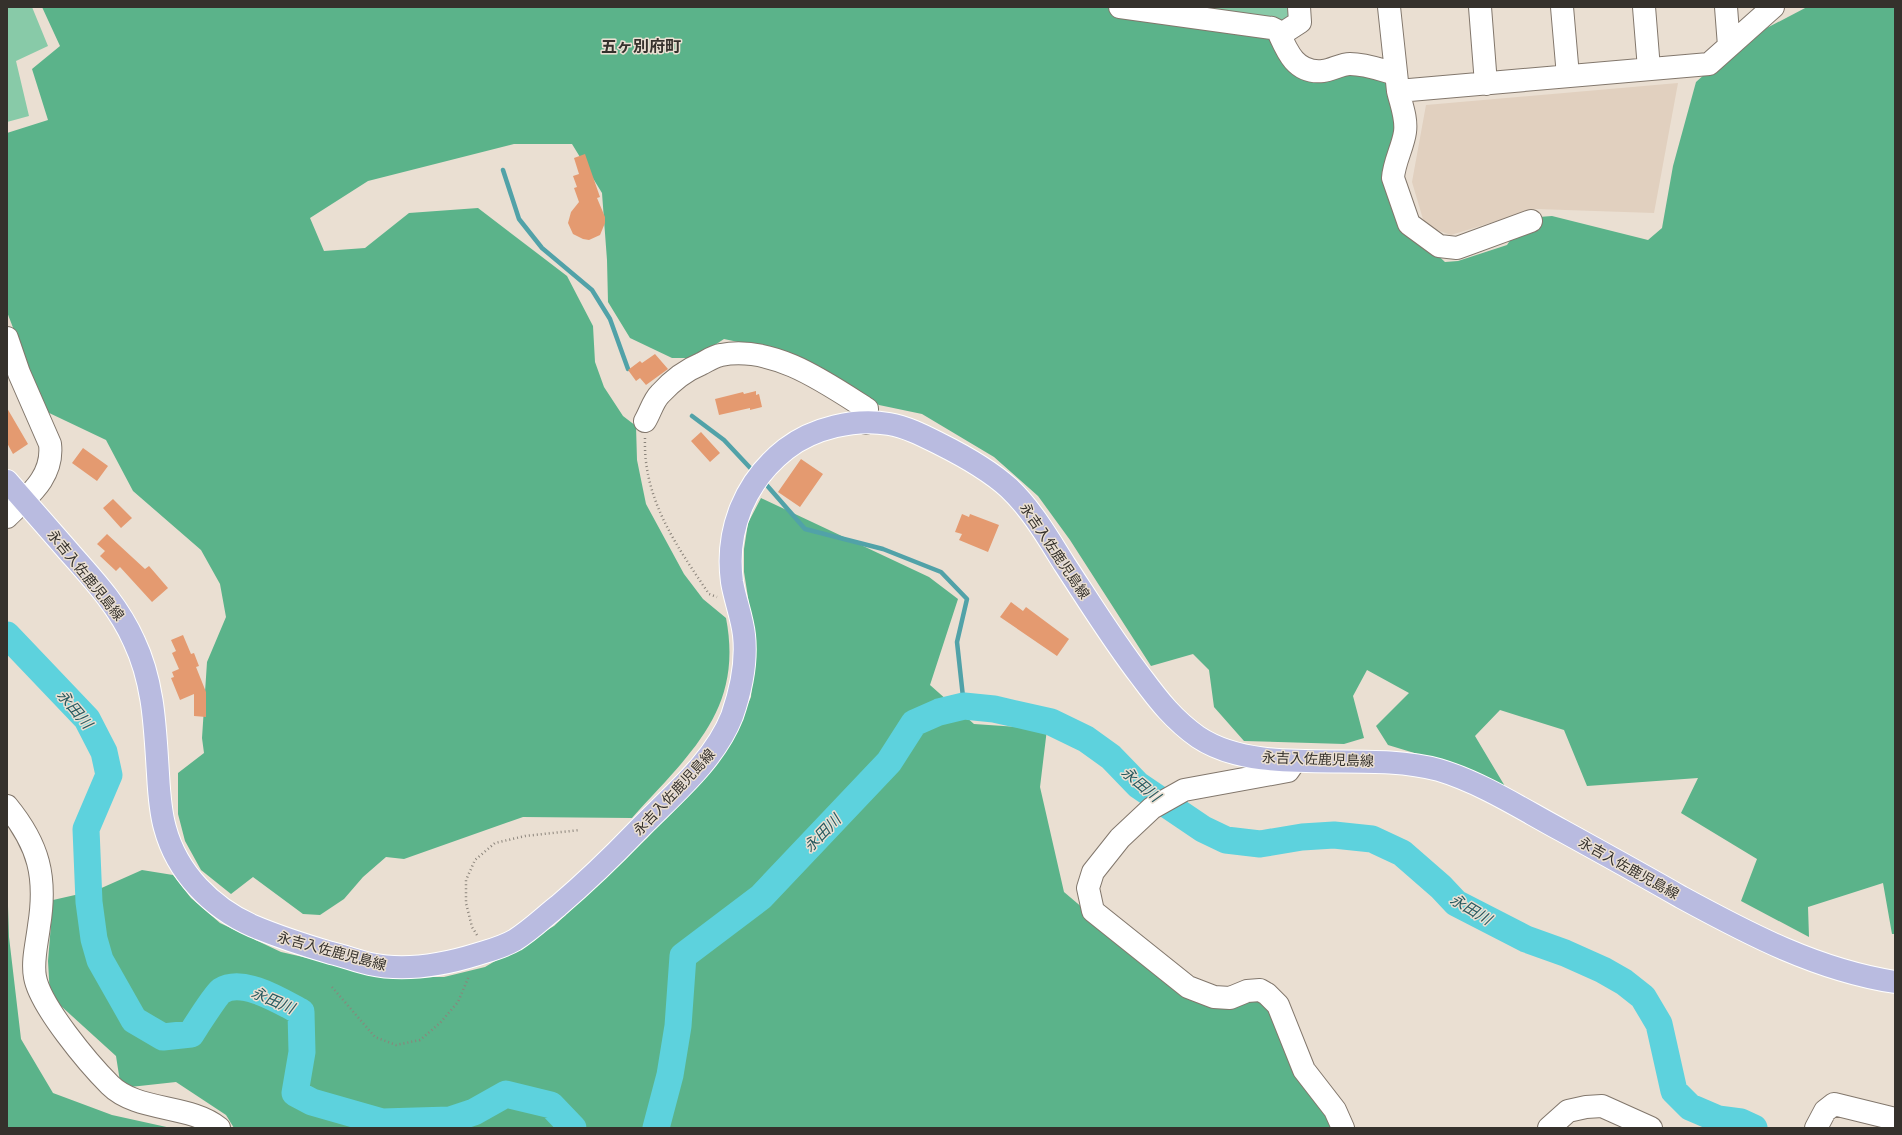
<svg xmlns="http://www.w3.org/2000/svg" width="1902" height="1135" font-family="Montserrat,'Noto Sans JP',sans-serif">
	<rect width="100%" height="100%" fill="#eadfd2"/>
	<path fill="#e1d0bf" d="M1678 83 1654 213 1536 209 1451 235 1425 226 1412 182 1426 105Z"/>
	<path fill="#88caa8" d="M7 7H32L48 46 16 61 29 116 7 122Z
		M1198 7H1292L1289 21 1207 15Z"/>
	<path fill="#5bb38a" d="M42 7H1108L1130 18 1276 38 1279 56 1357 70 1389 82 1401 113 1404 224 1445 262 1458 261 1507 245 1525 218 1552 216 1648 240 1662 228 1673 166 1696 82 1742 41 1807 7H1895V934H1892L1883 883 1808 907 1809 937 1741 901 1757 859 1681 813 1698 778 1587 786 1564 730 1500 710 1475 736 1506 788 1444 762 1388 745 1376 726 1409 693 1367 670 1353 696 1364 738 1344 744 1244 741 1214 707 1209 670 1193 654 1151 666 1070 540 1038 496 994 457 922 414 879 405 812 368 776 350 724 339 695 358H672L630 338 608 302 607 260 602 193 572 144H514L368 181 310 218 324 251 365 248 409 213 478 208 567 276 593 326 595 362 604 387 623 416 636 426 637 460 646 504 684 574 703 599 726 618C744 711 689 754 632 818L523 817 404 859 386 857 363 877 344 899 320 915 303 914 253 877 231 894 201 870 185 841 178 814V773L204 753 202 738 207 662 226 617 220 584 201 550 133 491 106 440 45 411 7 312V133L48 120 32 69 60 46Z
		M761 498 929 577 958 599 930 685 974 724 1047 729 1040 787 1064 892 1097 920 1200 1000 1251 997 1265 1000 1337 1128H234L226 1115 176 1082 121 1088 116 1056 50 996 48 961 53 900 97 890 142 870 173 875 191 898 220 923 281 952 391 977H444L485 967 554 926 647 838 730 743 751 697 755 642 744 572V549L748 523Z
		M7 875 9 937 21 1039 53 1093 112 1115 171 1128H7Z"/>
	<g fill="none" stroke-linecap="round" stroke-linejoin="round">
		<path stroke="#51a2a8" stroke-width="4.5" d="M503 170 519 219 542 248 592 290 610 319 628 369
			M692 416 724 440 754 472
			M764 482 805 529 883 549 941 572 967 599 957 642 964 706"/>
		<path stroke="#5dd2dd" stroke-width="27" d="M7 635 87 719 104 752 109 775 86 829 89 902 94 939 100 960 134 1020 163 1037 191 1034C196 1026 216 995 221 991 243 977 282 1002 301 1012L302 1052 295 1093 312 1102 382 1122 450 1120 474 1112 506 1094 551 1105 573 1128
			M656 1128 670 1075 678 1026 683 956 761 897 889 762 914 723 939 712 964 706 994 709 1051 722 1086 739 1111 757 1138 785 1203 829 1226 840 1260 844 1302 837 1334 835 1372 839 1402 853 1441 887 1456 903 1526 939 1565 953 1603 970 1624 982 1643 997 1659 1024 1674 1091 1690 1107 1718 1119 1741 1122 1754 1128"/>
	</g>
	<path fill="#e49a70" d="M585 154 600 197 597 198 605 217V223L600 235 589 240 583 239 573 234 568 223 571 212 579 202 574 188 577 187 573 176 579 174 574 158Z
		M655 354 668 369 646 385 640 378 636 381 628 370 640 361 642 363Z
		M756 391V395L759 394 762 407 750 410V408L719 415 715 399 743 392 744 394Z
		M7 408 28 444 13 454 7 443Z
		M701 432 720 453 710 462 691 441Z
		M83 448 108 466 97 481 72 463Z
		M801 459 823 474 800 507 778 492Z
		M113 499 132 518 121 528 103 508Z
		M962 514 969 517 970 514 999 525 988 552 959 540 962 534 955 532Z
		M107 534 145 569 149 566 168 588 152 602 120 567 116 571 100 556 105 551 97 544Z
		M1011 602 1023 611 1026 607 1069 639 1057 656 1000 617Z
		M183 635 191 654 194 653 199 666 196 667 206 692V717L194 716V694L180 700 171 678 174 677 172 672 179 669 172 653 176 651 171 640Z"/>
	<g fill="none" stroke-linecap="round" stroke-linejoin="round">
		<g stroke="#82776c" stroke-width="24">
			<path id="minor" d="M1120 7 1272 28 1278 31C1287 52 1296 74 1323 71 1332 70 1341 64 1350 64 1366 64 1381 70 1396 74
				M1389 7 1398 91 1709 64 1773 7
				M1480 7 1486 84
				M1562 7 1568 76
				M1644 7 1649 69
				M1726 7 1729 46
				M1280 35 1300 22 1299 7
				M1398 91C1401 104 1407 118 1405 132 1403 147 1394 162 1393 178L1409 224 1439 246 1457 248 1531 221
				M7 338 19 373 50 444C54 477 28 496 7 517
				M645 421C650 413 653 401 660 394 671 382 686 370 701 364 707 361 714 356 721 355 773 345 825 382 867 409L866 423
				M1295 761 1288 771 1184 790 1152 808 1120 838 1093 872 1088 888 1093 911 1188 987 1214 997 1230 998 1247 991 1260 990 1267 994 1278 1005 1304 1070 1335 1110 1343 1128
				M7 806C39 845 47 877 39 926 37 943 32 961 35 977 40 1006 89 1064 110 1085 137 1112 190 1104 219 1128
				M1549 1128 1568 1111 1586 1107 1602 1106 1651 1128
				M1816 1128 1825 1111 1834 1104 1895 1119"/>
		</g>
		<g stroke="#fff" stroke-width="24">
			<path id="major" d="M7 481C28 505 49 529 70 553 94 580 119 607 134 641 154 683 155 728 158 774 159 792 160 811 165 828 177 873 212 908 253 926 279 937 304 945 331 953 344 956 357 961 370 964 406 972 443 965 478 954 491 950 503 947 515 940 531 930 544 917 558 906 586 882 612 857 637 831 671 796 714 762 732 716 741 690 747 662 744 635 742 617 735 600 732 582 725 530 745 481 786 449 813 428 855 418 889 424 907 427 924 436 940 444 964 456 989 470 1009 488 1032 510 1048 538 1065 565 1090 603 1114 642 1142 678 1159 701 1174 720 1198 737 1261 779 1365 749 1439 770 1482 783 1522 809 1561 830 1601 852 1641 874 1681 897 1749 934 1817 970 1895 982"/>
		</g>
		<path stroke="#8b847b" stroke-width="2.5" stroke-dasharray="1 3" stroke-linecap="butt" d="M645 438C643 499 676 545 709 594L717 597
			M477 935 472 927 466 903V880L475 860 495 843 525 836 580 830
			M332 987 375 1037 396 1045 420 1040 440 1023 458 1002 469 976"/>
		<use href="#minor" stroke="#fff" stroke-width="22"/>
		<use href="#major" stroke="#b9bbe0" stroke-width="22"/>
	</g>
	<g text-anchor="middle" dominant-baseline="central" stroke-width="3" stroke-linejoin="round" paint-order="stroke">
		<g font-size="14" fill="#35312c" stroke="#eadfd2">
			<text transform="translate(1055 551) rotate(56)">永吉入佐鹿児島線</text>
			<text transform="translate(86 575) rotate(51)">永吉入佐鹿児島線</text>
			<text transform="translate(1318 759) rotate(2)">永吉入佐鹿児島線</text>
			<text transform="translate(674 792) rotate(-47)">永吉入佐鹿児島線</text>
			<text transform="translate(1629 868) rotate(29)">永吉入佐鹿児島線</text>
			<text transform="translate(332 951) rotate(15)">永吉入佐鹿児島線</text>
		</g>
		<g font-size="15" font-style="italic" fill="#285a5f" stroke="#eadfd2">
			<text transform="translate(75 709) rotate(50)">永田川</text>
			<text transform="translate(1141 784) rotate(40)">永田川</text>
			<text transform="translate(822 833) rotate(-46)">永田川</text>
			<text transform="translate(1471 909) rotate(31)">永田川</text>
			<text transform="translate(273 1000) rotate(23)">永田川</text>
		</g>
		<g font-size="16" font-weight="bold" fill="#35312c" stroke="#eadfd2">
			<text x="641" y="46">五ヶ別府町</text>
		</g>
	</g>
	<rect width="1902" height="1135" fill="none" stroke="#35312c" stroke-width="16"/>
</svg>
